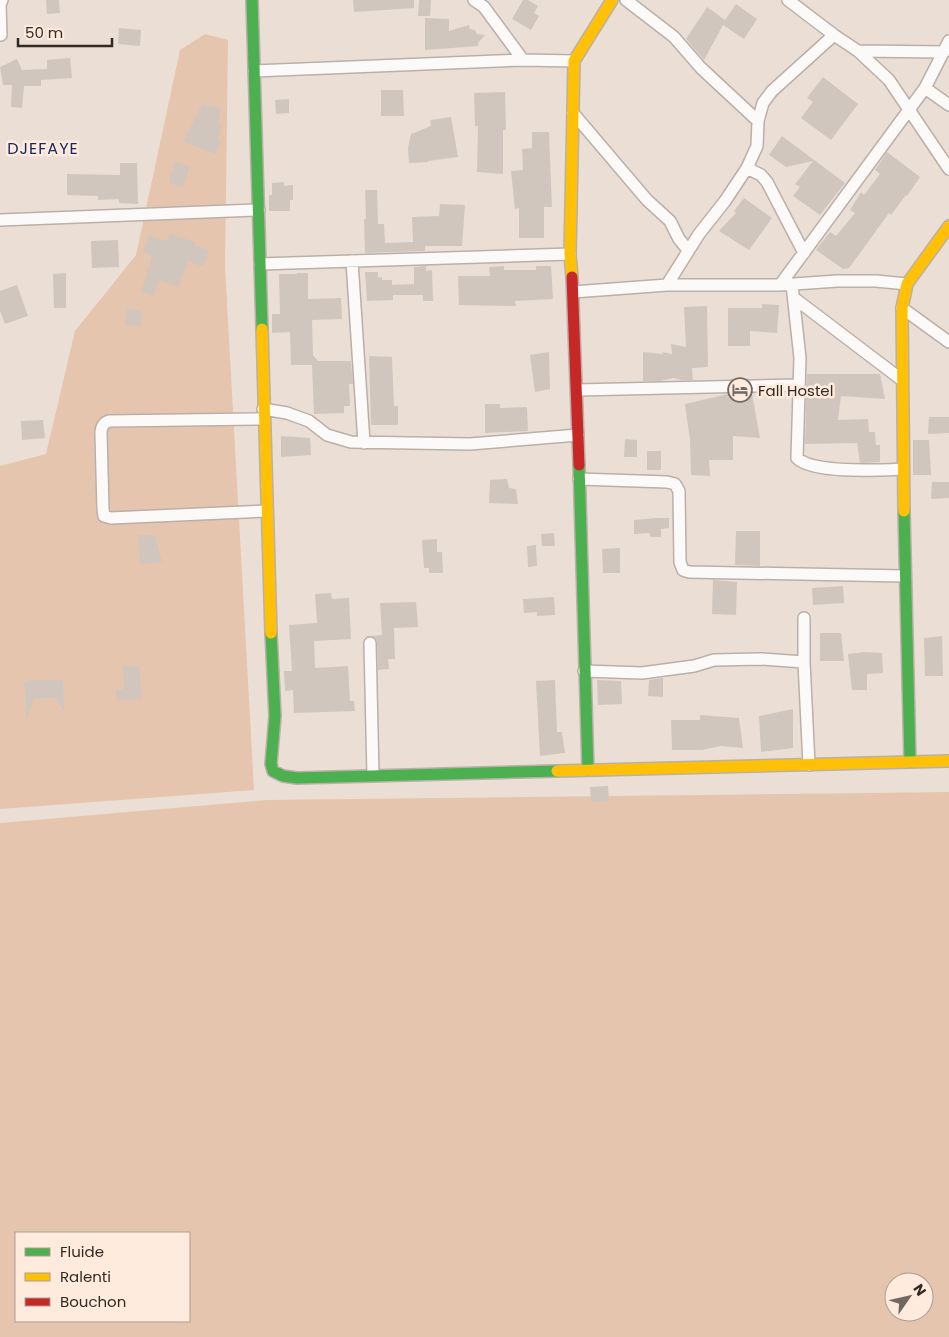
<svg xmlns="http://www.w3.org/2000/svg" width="949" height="1337" font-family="Poppins,sans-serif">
	<rect width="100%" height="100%" fill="#ebded5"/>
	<path fill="#e5c5ad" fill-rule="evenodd" d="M205 34 228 40 225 267 254 790 0 809V466L46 454 75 331 136 255 180 50Z
		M949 792V1337H0V823L267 800ZM16 1233H189V1321H16ZM894 1282H924V1312H894Z"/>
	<path fill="#d0c6be" d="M46 0H59L60 13 47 14Z
		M353 0H414V8L354 12Z
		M419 0H431L430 16H418Z
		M523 0H528L538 6 534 13 539 16 531 30 512 19Z
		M736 4 757 19 744 39 723 25 704 60 686 39 707 7 725 20Z
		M425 18 449 19V31L469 25 470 29 475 30 477 34 485 35 478 43V46L425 50Z
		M119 28 141 30 140 46 118 44Z
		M70 58 72 78 41 80V86H24L22 108 11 107 12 85H3L0 67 17 59 22 70 47 69V60Z
		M823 77 858 104 831 140 801 118 813 102 807 98Z
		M381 90H403L404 116H381Z
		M505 92 506 130H503V174L477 172 478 126H475L474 93Z
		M289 99V113L276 114 275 100Z
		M202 104 221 108 218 124 221 125 217 139 221 141 216 154 183 142Z
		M451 117 458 157 428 161V162L409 163 408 148 411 134 431 126 430 120Z
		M532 132H549L552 207H544V238H519V208L515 209 511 171 523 170 522 149 532 148Z
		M782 136 845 183 820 215 793 196 800 187 795 184 813 161 786 167 769 155Z
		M887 152 920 177 907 196 906 195 891 215 889 213 849 268 843 269 816 250 830 232 836 236 855 213 850 210 861 192 864 195 880 174 875 170Z
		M175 162 190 166 183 187 168 183Z
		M120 163H137L138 204 119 203V199L98 200V196L67 195V174L120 175Z
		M284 182V186L293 185V200H290V211H269V195H272V183Z
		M365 190H377L378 224H384L385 243 413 242 412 217 439 216 440 204 465 205 462 246H425V251L365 253 364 219H366Z
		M744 198 772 218 749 250 719 231 736 213 734 211Z
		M170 234 195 242 194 245 209 250 203 267 188 261 178 287 159 280 154 296 141 292 152 256 143 252 149 235 167 241Z
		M118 240 119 267 92 268 91 241Z
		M426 266V271L432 270 433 301H423V295H393V300L367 301 365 272H378V278L382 277V280H392V285L414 284V267Z
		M504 266V270H536V266H551L553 299 515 301 516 306 459 305 458 276H490L489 267Z
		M66 273V308H54L53 274Z
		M297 273H308V299L341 298 342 319 312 320 313 355 318 361H351L353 384H349L350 406H344V413L314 414 312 365H291L290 332 272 333V314H280L279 274H297Z
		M17 285 28 316 5 324 0 311V291Z
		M762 304 779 305 777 333 750 331V346H728V308H762Z
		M707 306 708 367 692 368 693 380H682L673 378 660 381H643V352L663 354 662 352 672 354 671 344 686 347 684 307Z
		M126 309 141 310V326L125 325Z
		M549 352 550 389 535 392 530 355Z
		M369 356 392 357 394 406H398V425H371Z
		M807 374H880L885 399 841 396 838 420 868 419 869 432H875L876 445H880V462L860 463 857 443 805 444Z
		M728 394H752L760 438 733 436V460H709L710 476 691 475 690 440 685 404Z
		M485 404H500V408L527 407 528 431 485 433Z
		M929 417H949V433L928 434Z
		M43 420 45 438 22 440 21 421Z
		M281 436 310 438 311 455 281 457Z
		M625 439 637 440V457H624Z
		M913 440H929L931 475H913Z
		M647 451H661V470H647Z
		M507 479 509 488 516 489 518 504 489 503 490 480Z
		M932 482H949V498L931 499Z
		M656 518H669V528L661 529V537H650V533L634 534V520Z
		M736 531H760V566L735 565Z
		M554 533 555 546H542L541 534Z
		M138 535H155L162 562 140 564Z
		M437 539V552H442L443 573H429V568H424L422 540Z
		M536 545 537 566 528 567 527 546Z
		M620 548V573H603L602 549Z
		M713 580 737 582 736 615 712 614Z
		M843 586 844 603 813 605 812 588Z
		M331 593 332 599 349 598 351 639 314 641 315 668 348 666 350 701H354L355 711 294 713 293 690 285 691 284 671H292L289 625 317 623 315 594Z
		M554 597 555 615 537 616V612L524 613 523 599Z
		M416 602 418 627 394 628 395 659H388L389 669 378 670 377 642 376 639 372 636 382 635 380 603Z
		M820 633H841L844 661H820Z
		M942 636 943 676H925L924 638Z
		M864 652 882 653 883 673 867 674V690H852L848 654Z
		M123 666 140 667 141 699 117 700 116 690 124 689Z
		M663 678V697L648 696 649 680Z
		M29 680H63L64 712 55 698H34L27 720 24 682Z
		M555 680 557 732H562L565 753 540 756 536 681Z
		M597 680 621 681 622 704 598 705Z
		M793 709V748L761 752 759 716Z
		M700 715 739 718 743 748 721 746 702 750H672L671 720H700Z
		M608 786 609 801 591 802 590 787Z"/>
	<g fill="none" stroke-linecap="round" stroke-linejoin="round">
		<g stroke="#bab0a8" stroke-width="14">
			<path id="street" d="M474 0 484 7 523 60
				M626 0 674 37 701 68 758 121
				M788 0 834 35 858 51 889 80 949 169
				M1 35 0 5 2 0
				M858 51 944 52
				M254 71 523 60 574 61
				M925 88 949 105
				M573 113 647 200 670 221 679 239 688 250
				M747 168 761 175 767 182 804 253
				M0 220 259 210
				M352 261 364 443
				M260 264 570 254
				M667 285 699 234 725 201 747 168 757 146 758 121 763 103 772 91 834 35
				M780 285 925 88 949 41
				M792 285 800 358 797 458C813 474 880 470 903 469
				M573 292 667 285H780L837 281H876L907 284
				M794 298 902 380
				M902 308 949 342
				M577 390 799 385
				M263 409 287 413 309 421 327 435 351 442 470 444 578 435
				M263 419 109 421C103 423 101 427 101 434L103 509 104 516 111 518 267 511
				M579 479 667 482 675 484 679 491 680 562 683 570 689 572 904 576
				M804 618V662L809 765
				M370 643 373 775
				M584 671 642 673 694 666 714 660 761 659 804 662"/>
		</g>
		<g stroke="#bab0a8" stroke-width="14">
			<path id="fast" d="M252 0 262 329
				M579 465 588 770
				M904 511 910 762
				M271 633 275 716 271 764 273 771 283 776 297 778 557 771"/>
		</g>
		<g stroke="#bab0a8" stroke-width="14">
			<path id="slow" d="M572 277 570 254 574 61 612 0
				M262 329 271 633
				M904 511 902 308 907 284 949 226
				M557 771 949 761"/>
		</g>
		<g stroke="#bab0a8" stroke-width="14">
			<path id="jam" d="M572 277 579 465"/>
		</g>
		<use href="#street" stroke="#fcfaf9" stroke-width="11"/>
		<use href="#fast" stroke="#4caf50" stroke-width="11"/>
		<use href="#slow" stroke="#ffc107" stroke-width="11"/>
		<use href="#jam" stroke="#c62828" stroke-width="11"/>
	</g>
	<defs>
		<g id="hotel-ring" transform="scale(1.25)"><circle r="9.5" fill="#feebdd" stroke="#736861" stroke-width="1.5"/><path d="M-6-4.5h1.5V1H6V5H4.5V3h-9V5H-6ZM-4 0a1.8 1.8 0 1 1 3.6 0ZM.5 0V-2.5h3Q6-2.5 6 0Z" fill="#736861"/></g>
	</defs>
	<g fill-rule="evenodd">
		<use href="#hotel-ring" x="740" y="390"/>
	</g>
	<g text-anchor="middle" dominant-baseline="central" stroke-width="5" stroke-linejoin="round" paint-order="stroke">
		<g font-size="15" fill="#322922" stroke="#feebdd" text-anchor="start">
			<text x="758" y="390">Fall Hostel</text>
		</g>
		<g font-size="16" letter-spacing="1" fill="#142a60" stroke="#feebdd">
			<text x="43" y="148">DJEFAYE</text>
		</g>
	</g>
	<rect x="15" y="1232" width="175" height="90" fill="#feebdd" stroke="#ac9d92"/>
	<rect x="25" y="1248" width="25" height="8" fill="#4caf50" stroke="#ac9d92"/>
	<text x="60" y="1257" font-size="15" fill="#322922">Fluide</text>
	<rect x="25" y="1273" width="25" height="8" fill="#ffc107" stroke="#ac9d92"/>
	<text x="60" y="1282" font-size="15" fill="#322922">Ralenti</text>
	<rect x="25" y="1298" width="25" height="8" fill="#c62828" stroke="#ac9d92"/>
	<text x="60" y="1307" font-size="15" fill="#322922">Bouchon</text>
	<g transform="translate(909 1297) rotate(56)"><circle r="24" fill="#feebdd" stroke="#ac9d92"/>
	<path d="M0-4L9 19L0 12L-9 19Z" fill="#736861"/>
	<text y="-8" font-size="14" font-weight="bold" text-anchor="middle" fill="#322922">N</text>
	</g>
	<path d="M18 38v8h94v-8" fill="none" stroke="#322922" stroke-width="2.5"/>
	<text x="25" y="38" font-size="15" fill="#322922" stroke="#feebdd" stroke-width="4" paint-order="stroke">50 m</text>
</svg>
